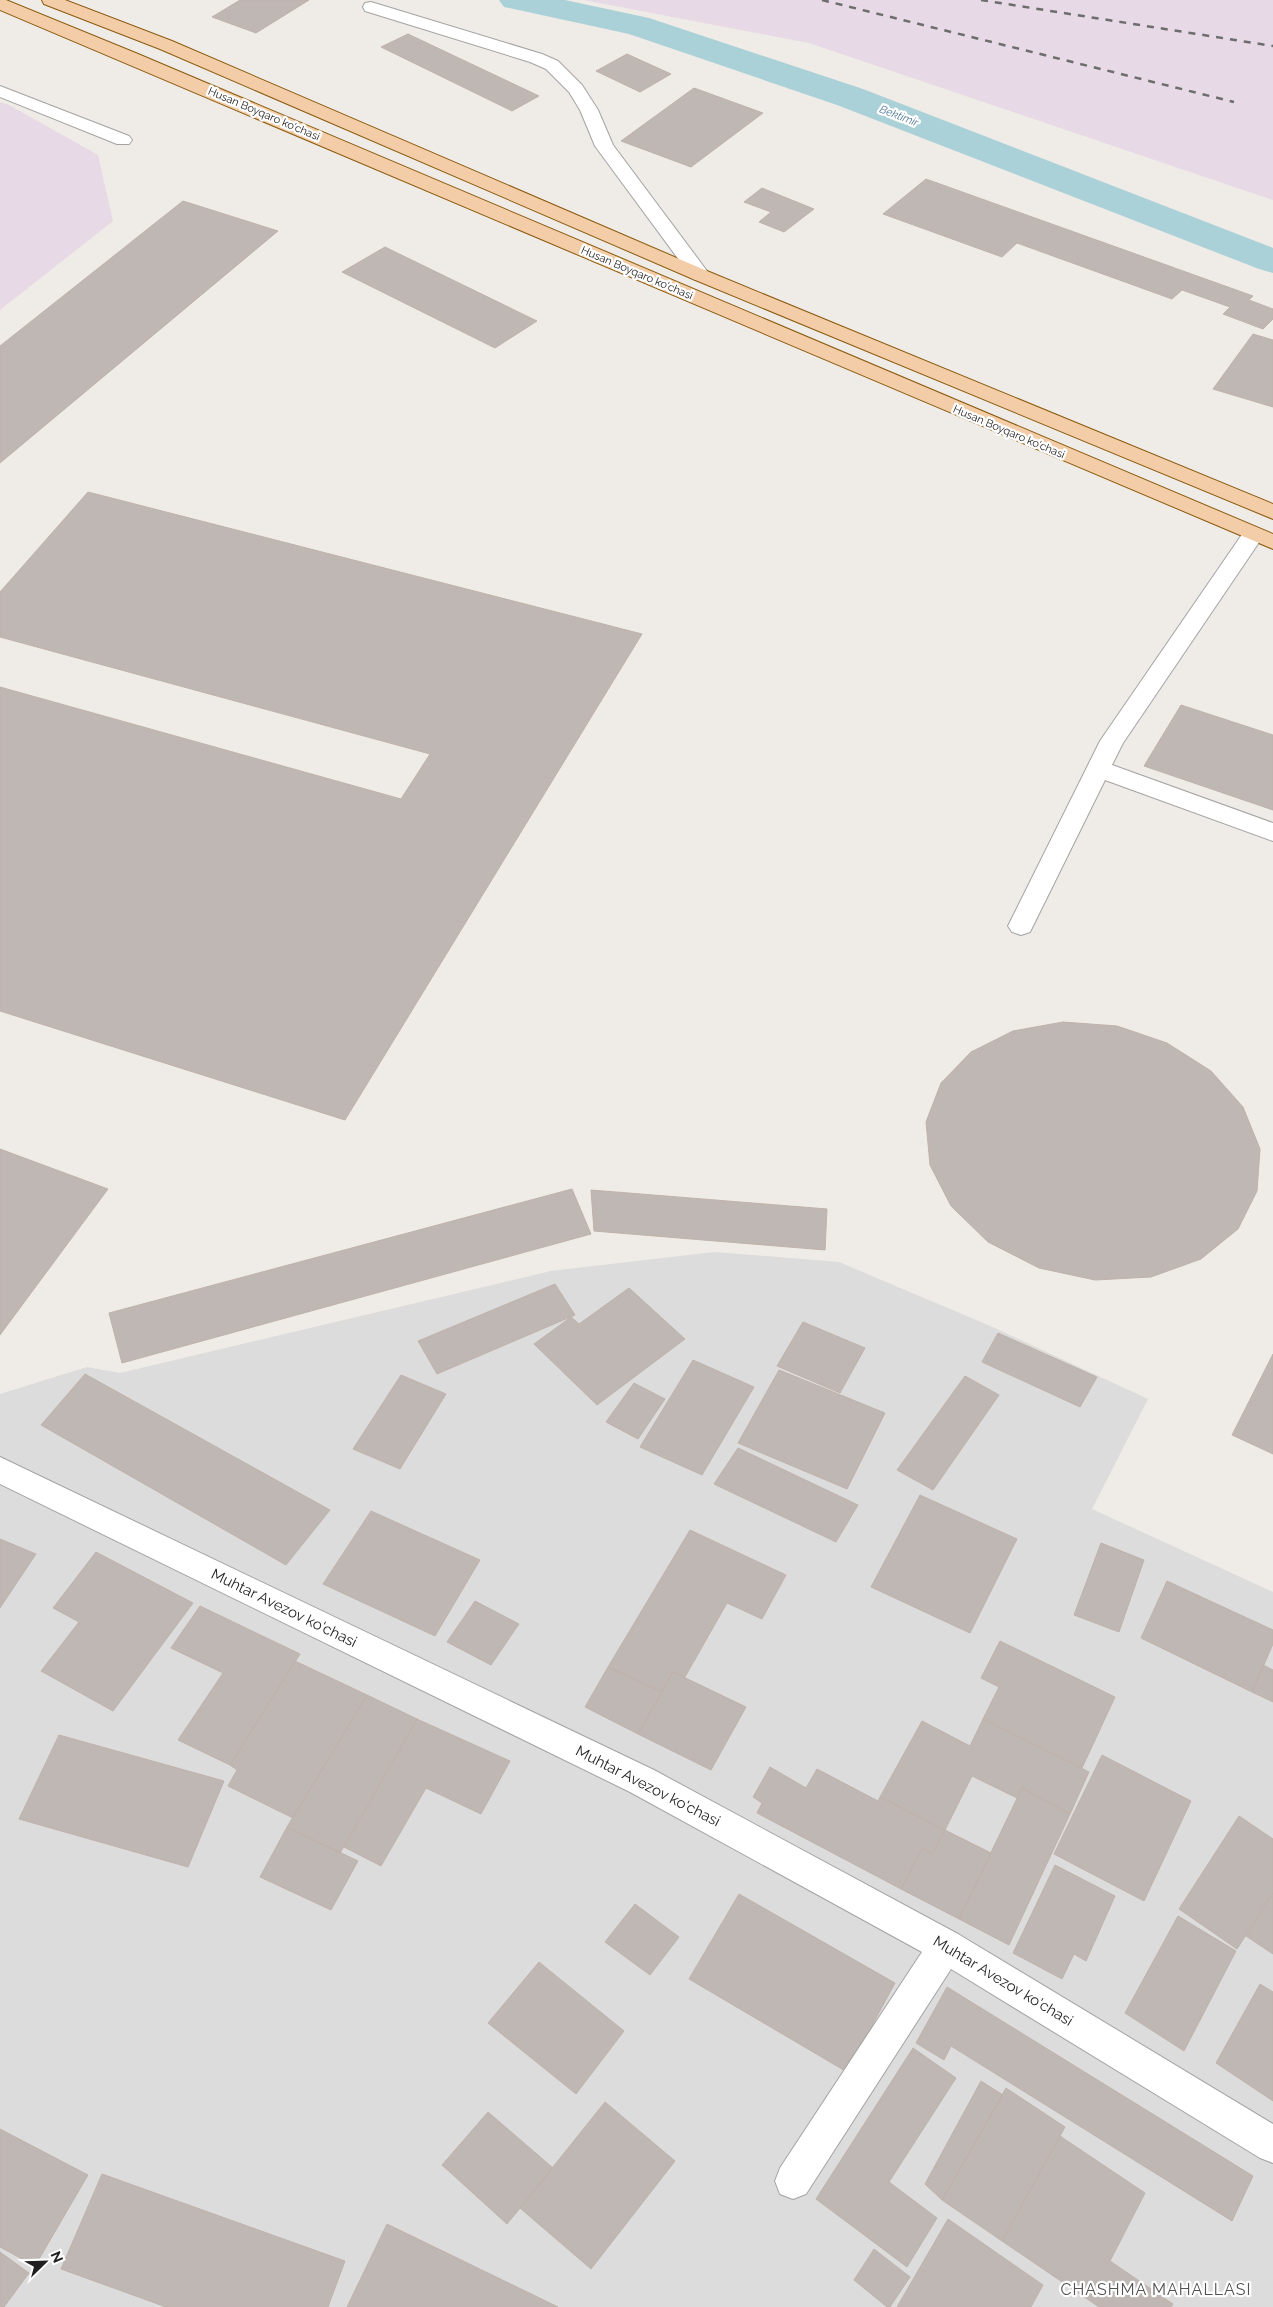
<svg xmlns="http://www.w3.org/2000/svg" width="1273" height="2307" font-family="Raleway,sans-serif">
	<rect width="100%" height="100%" fill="#efebe6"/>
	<path fill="#dddcdc" d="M714 1252 839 1262 995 1328 1148 1399 1092 1509 1273 1592V2307H0V1394L87 1367 120 1373 551 1271Z"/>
	<path fill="#e7d9e5" d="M584 0H1273V200L809 43Z
		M0 102 9 105 98 155 113 221 0 310Z"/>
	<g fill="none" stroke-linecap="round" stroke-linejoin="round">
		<path fill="#abd1d8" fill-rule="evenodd" d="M499 0H565L649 18 863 89 1273 248V273L1259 269 837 105 629 34 504 7Z"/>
	</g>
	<path fill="#bfb7b3" stroke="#bfb2aa" d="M240 0H309L256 33 212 17Z
		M408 34 539 96 512 111 381 47Z
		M627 54 671 74 640 92 596 71Z
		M694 88 763 113 691 167 621 141Z
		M926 179 1253 296 1249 300 1273 309V319L1263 329 1223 314 1230 307 1182 290 1172 299 1017 243 1002 257 883 214Z
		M762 188 814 209 784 232 759 222 771 212 744 202Z
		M183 201 278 231 0 463V346Z
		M385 247 537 321 495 348 342 272Z
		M1253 334 1273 340V407L1213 389Z
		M88 492 642 634 345 1120 0 1011V687L401 799 430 754 0 637V592Z
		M1181 705 1273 735V810L1144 766Z
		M1063 1022 1117 1026 1167 1043 1211 1071 1243 1107 1260 1149 1257 1191 1238 1229 1201 1259 1151 1277 1095 1280 1039 1268 988 1242 951 1206 930 1165 926 1122 941 1083 971 1052 1013 1031Z
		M0 1149 108 1189 0 1335Z
		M572 1189 591 1234 122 1363 109 1313Z
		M591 1190 827 1209 825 1250 594 1231Z
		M555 1284 575 1315 437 1374 418 1341Z
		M629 1288 685 1339 597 1405 534 1344 571 1317 579 1324Z
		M803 1322 865 1348 840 1393 777 1366Z
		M998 1333 1097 1377 1080 1407 982 1362Z
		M1273 1354V1454L1232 1435Z
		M693 1360 754 1387 702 1475 640 1447Z
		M779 1370 885 1413 847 1489 738 1443Z
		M85 1374 330 1510 286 1565 41 1425Z
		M401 1375 446 1394 400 1469 353 1449Z
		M965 1376 999 1395 933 1490 897 1470Z
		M634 1383 665 1399 638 1439 606 1422Z
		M738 1448 858 1505 836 1542 714 1484Z
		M920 1495 1017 1539 970 1633 871 1587Z
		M371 1511 480 1560 435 1636 323 1584Z
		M690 1530 786 1575 762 1619 727 1603 685 1677 673 1672 662 1692 608 1667Z
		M0 1539 36 1554 0 1608Z
		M1101 1543 1144 1560 1119 1632 1074 1615Z
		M96 1552 193 1603 113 1711 41 1671 79 1622 53 1608Z
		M1167 1581 1273 1630V1644L1252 1692 1141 1638Z
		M475 1601 519 1624 491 1665 447 1642Z
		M200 1606 300 1654 230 1765 178 1740 223 1673 171 1648Z
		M1000 1641 1115 1697 1082 1768 983 1719 999 1687 981 1678Z
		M295 1661 367 1695 293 1818 228 1786 237 1770 230 1765Z
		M1263 1665 1273 1670V1702L1252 1692Z
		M608 1667 662 1692 638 1734 585 1707Z
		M673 1672 746 1707 711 1770 638 1734Z
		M367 1695 417 1719 340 1853 287 1827Z
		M417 1719 510 1761 481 1814 426 1788 381 1866 344 1847Z
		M983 1719 1089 1772 1070 1814 1022 1788 1017 1798 972 1776 945 1830 880 1797 922 1721 970 1746Z
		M59 1735 224 1781 188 1867 19 1819Z
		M1102 1755 1191 1801 1144 1901 1054 1854Z
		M770 1767 806 1788 817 1769 878 1801 880 1797 945 1830 932 1854 922 1848 901 1889 757 1813 762 1803 753 1797Z
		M1022 1788 1070 1814 1009 1945 959 1919Z
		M1239 1816 1273 1839V1893L1237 1949 1179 1909Z
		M287 1827 358 1861 331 1910 260 1877Z
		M945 1830 991 1853 959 1919 901 1889 922 1848 932 1854Z
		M1055 1865 1115 1896 1086 1961 1074 1954 1062 1979 1013 1953Z
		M1273 1893V1954L1246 1936Z
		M739 1894 895 1983 847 2072 689 1979Z
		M635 1904 679 1937 650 1975 605 1942Z
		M1178 1916 1236 1951 1184 2051 1125 2013Z
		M539 1962 624 2031 576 2094 488 2023Z
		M1260 1984 1273 1992V2101L1216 2063Z
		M947 1987 1253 2176 1232 2221 951 2046 944 2060 916 2043Z
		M913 2048 956 2078 889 2182 937 2218 907 2267 816 2199Z
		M981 2081 1003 2095 942 2200 925 2184Z
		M1006 2088 1065 2127 1002 2241 942 2200Z
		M605 2102 675 2161 591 2269 520 2208Z
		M488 2112 553 2168 507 2224 442 2165Z
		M0 2129 88 2175 35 2266 0 2247Z
		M1060 2136 1145 2193 1110 2261 1173 2304 1171 2307H1099L1002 2241Z
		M102 2174 345 2261 328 2307H166L61 2269Z
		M948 2219 1043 2285 1031 2307H897Z
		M387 2224 558 2307H347Z
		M874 2249 910 2277 890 2307H887L854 2280Z
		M0 2252 29 2273 4 2307H0Z"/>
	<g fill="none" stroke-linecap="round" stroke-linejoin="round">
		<g stroke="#a3a3a3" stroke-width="2">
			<path id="minor" d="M371 2 542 54 558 61 582 85 598 110 613 145 707 271 710 275 707 279 700 281 693 279 595 146 580 110 569 92 546 69 530 62 365 11 363 7 365 3Z
				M0 86 129 136 132 140 129 144H117L0 97Z
				M1253 528 1261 530 1264 535 1123 743 1112 765 1273 823V841L1105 780 1030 932 1021 935 1012 932 1008 926 1100 741 1245 530Z
				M0 1457 654 1770 958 1934 1273 2124V2163L1260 2158 951 1969 806 2194 793 2199 780 2194 775 2181 780 2168 922 1952 630 1792 0 1484Z"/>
		</g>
		<g stroke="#8b5a0e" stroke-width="2">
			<path id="major" d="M0 0H6L138 54 1273 534V549L0 10Z
				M42 0H65L172 41 707 271 1273 504V519L693 279 160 49 44 4Z"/>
		</g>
		<use href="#minor" fill="#fff" fill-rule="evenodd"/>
		<use href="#major" fill="#f3cda7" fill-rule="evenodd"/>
		<path stroke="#6d6d6d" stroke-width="2.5" stroke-dasharray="7 7" stroke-linecap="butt" d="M822 0 1234 102
			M981 0 1273 46"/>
	</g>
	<g text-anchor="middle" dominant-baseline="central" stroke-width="4.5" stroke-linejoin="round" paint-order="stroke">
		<g font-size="11" fill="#1f1f1f" stroke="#fff">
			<text transform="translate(264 114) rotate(23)">Husan Boyqaro ko'chasi</text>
			<text transform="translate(637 273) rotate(23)">Husan Boyqaro ko'chasi</text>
			<text transform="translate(1009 432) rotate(23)">Husan Boyqaro ko'chasi</text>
		</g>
		<g font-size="11" font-style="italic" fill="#4d7797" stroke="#fff">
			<text transform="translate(899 116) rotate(21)">Bektimir</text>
		</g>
		<g font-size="15" fill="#1f1f1f" stroke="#fff">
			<text transform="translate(284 1608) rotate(26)">Muhtar Avezov ko'chasi</text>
			<text transform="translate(648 1786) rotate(27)">Muhtar Avezov ko'chasi</text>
			<text transform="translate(1003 1981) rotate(31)">Muhtar Avezov ko'chasi</text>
		</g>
		<g font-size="16" letter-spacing="1" fill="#525252" stroke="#fff">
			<text x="1156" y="2289">CHASHMA MAHALLASI</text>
		</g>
	</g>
	<g transform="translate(45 2262) rotate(67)" stroke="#ffffff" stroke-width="4" paint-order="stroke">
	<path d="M0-4L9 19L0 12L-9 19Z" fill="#1f1f1f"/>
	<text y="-8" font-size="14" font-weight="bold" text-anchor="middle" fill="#1f1f1f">N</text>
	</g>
</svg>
